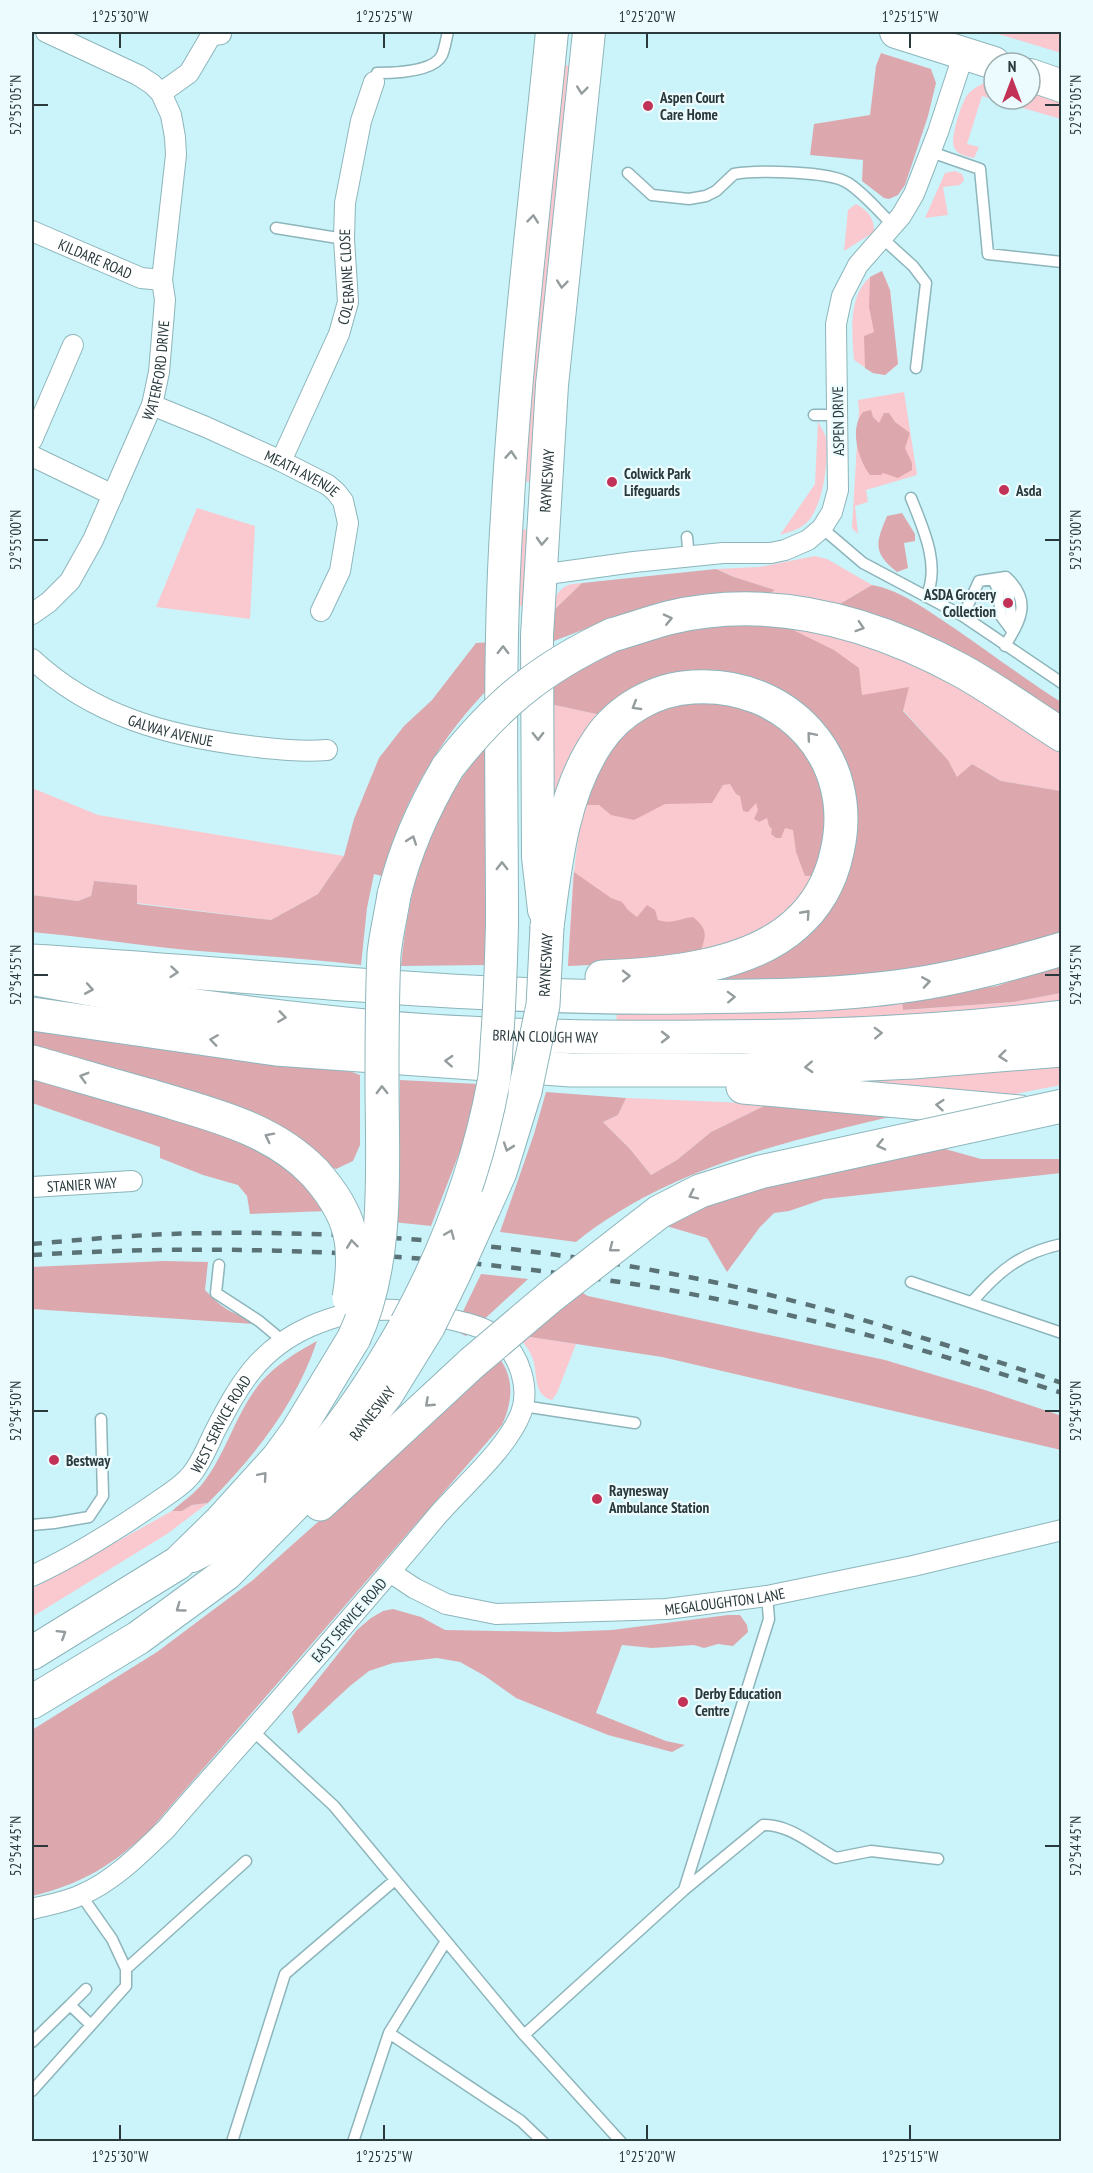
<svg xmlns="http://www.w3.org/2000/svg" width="1093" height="2173" font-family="'PT Sans Narrow',sans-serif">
	<rect width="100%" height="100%" fill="#caf4fa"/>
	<path fill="#fac9cf" d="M992 32H1061V53Z
		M560 65 577 66 535 482 519 481Z
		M994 80V99H1030V89L1061 100V119L982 96 967 144 979 147 974 158C966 156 957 155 954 147 950 139 962 99 969 93 975 87 986 81 994 80Z
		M955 171 962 174 964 180 960 185 943 187 948 215 925 218 945 173Z
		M856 204C868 211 874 217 874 232L844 251 848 210Z
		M882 271 890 290 898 364 885 375 873 373 854 360C852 335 848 297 869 278 872 275 879 273 882 271Z
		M904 392 917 475 866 490 868 502 855 506 858 534 852 528 859 410 858 400Z
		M818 421C820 426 825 433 826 438 829 460 823 509 806 523 799 530 789 532 780 535L815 484Z
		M197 508 255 526 250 619 156 607Z
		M516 529 535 530 531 606H515Z
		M815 556 827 559 872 585 838 605 769 594 774 590 734 577 716 569 759 567Z
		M582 583 553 611 554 641 550 644C551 626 547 594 568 585 572 584 578 583 582 583Z
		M783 625 812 628 920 665 1061 750V791L1001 781 972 764 957 778 948 760 903 710 862 695Z
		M694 699 823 867 789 917 710 955 568 966 573 879 582 808Z
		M550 704 601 715 557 797H548Z
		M32 788 98 815 344 856 318 894 271 920 137 903V885L94 881 91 896 78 901 32 895Z
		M1061 993V1004L878 1020 616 1025 617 1010 902 1000 904 1010 1014 1002Z
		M1061 1064V1085L984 1100 796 1083 908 1079Z
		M626 1098 768 1104 711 1132 677 1160 651 1175 630 1149 603 1122 618 1115Z
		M517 1335 576 1344 557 1393 552 1400C533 1395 538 1375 533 1359 529 1349 523 1342 517 1335Z
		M208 1503 167 1534 32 1617V1589L172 1511H182L192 1505Z"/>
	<path fill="#dca8ae" d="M881 53 931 69 936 83 928 116 905 185 898 195 889 199 884 198 862 181 863 160 810 155 814 124 870 115 876 66Z
		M882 271 890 290 898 364 885 375 873 373 865 368 864 336 874 332 869 307 870 277Z
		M871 410 873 417 879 423 884 413H889L895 422 910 433 905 448 912 463V470L898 478 883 473 881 475H870C858 459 849 429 863 412Z
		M902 513 915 534V541L904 543 908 568 897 572C872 552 876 543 887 516Z
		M716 569 734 577 775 590 769 594 616 617 554 641 553 611 582 583Z
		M872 585C903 591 928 611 954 628 990 653 1025 679 1061 702V720L838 605Z
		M740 625H783L834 650 859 668 862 695 909 687 903 711 948 760 957 777 972 764 1001 781 1061 791V932C1010 950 956 965 902 972 842 981 781 982 720 982V977L752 969 779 956 855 827 765 686 601 715 550 704 549 688C568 677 586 665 605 655 641 636 698 627 740 625Z
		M493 642 490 687C453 724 422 771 402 818 394 837 388 857 382 876L374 874 367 908 361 965C297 957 233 955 168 948 123 943 77 936 32 932V895L78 901 91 896 94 881 137 885V904L271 920 318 894 344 856 354 819 379 758 404 726 432 700 476 643Z
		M728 701 772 718 804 749 829 804 819 875 805 876 796 852 793 830 785 828 781 838H776L771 834 772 829 769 826 767 818 759 822 754 819 758 810 756 803 748 812 743 811 740 796 736 794 730 784 723 785 712 803 665 804 634 820 611 815 599 805H583L594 777 616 739 657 706Z
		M492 741 487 965 401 966C410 879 430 807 492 741Z
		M574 872 611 898 622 902 628 910 637 917 647 905 655 910 658 920C671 925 681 918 693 917 711 932 704 936 700 956L637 963 568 966Z
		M1061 964V993L1014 1002 903 1010 902 1000 997 986Z
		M32 1025 352 1072 360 1075V1145L353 1161 336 1169 32 1050Z
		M32 1079 134 1105 236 1139 287 1165 327 1211 250 1214 247 1196 238 1185 203 1175 160 1158V1147L32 1103Z
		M400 1080 478 1084 465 1138 431 1226 393 1222 399 1134Z
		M546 1092 626 1098 618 1115 603 1122 630 1149 651 1175 677 1160 711 1132 768 1104 894 1116C784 1142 666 1169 576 1242L500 1232 534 1134Z
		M938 1147 981 1159H1061V1173L824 1199 789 1211 774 1213 760 1227 727 1272 707 1238 663 1225 741 1191Z
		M164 1261 208 1262 205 1290C213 1298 221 1307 232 1312 240 1316 247 1319 254 1324L32 1309V1267Z
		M481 1274 528 1279 466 1336 454 1330Z
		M581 1292 588 1296 885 1360 985 1390 1062 1416 1061 1450 662 1357 517 1335Z
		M317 1341C296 1404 255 1456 208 1503L192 1505 182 1511H172C182 1502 195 1493 203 1483 227 1452 236 1412 261 1382 277 1364 297 1352 317 1341Z
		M500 1359C515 1380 512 1403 502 1425L150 1830C113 1865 82 1884 32 1896V1730L157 1652 253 1580Z
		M393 1609 421 1617 445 1630 559 1632 612 1630 728 1615H740L747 1625 748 1632 733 1646 718 1644 704 1648 694 1645 652 1648 622 1645 596 1713 666 1741 685 1745 672 1752 608 1735 516 1698 485 1676 460 1662 437 1658 393 1663 369 1671 350 1686 298 1734 292 1712 357 1630 371 1618 383 1611Z"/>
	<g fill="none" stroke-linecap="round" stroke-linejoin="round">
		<g stroke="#8db5bb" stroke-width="13">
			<path id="service" d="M374 82 377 73C394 73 434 72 442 55 445 48 446 39 448 32
				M931 152 980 169 988 254 1062 262
				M628 173 652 195 689 199 706 196 716 191 734 174C756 170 830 171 848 183 865 194 878 211 892 224
				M276 228 344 239
				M881 237 913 266 926 283 916 368
				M814 415H837
				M911 498C923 528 941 566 926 597
				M822 528 863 563 963 616 1062 683
				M687 537 689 558
				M993 579 1008 588 1013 632
				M993 579 998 590 1001 616 1012 631
				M963 616 979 581 1006 577C1032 601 1021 619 1005 646
				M219 1265 216 1293 259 1321 283 1341
				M911 1282 1062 1333
				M972 1302C999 1271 1020 1253 1062 1244
				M523 1406 635 1423
				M32 1525 54 1523 89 1517 103 1496 101 1419
				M253 1731 334 1806 524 2035 684 1890 769 1619 767 1596
				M684 1890 763 1825C790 1824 813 1846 836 1858L871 1851 938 1859
				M126 1969 246 1861
				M70 2005 86 1989
				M389 2033 521 2121 543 2142
				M524 2035 621 2142
				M32 2042 70 2005 91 2025
				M32 2091 126 1986V1969L112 1939 81 1895
				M232 2142 285 1974 395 1880
				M353 2142 389 2033 446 1941"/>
		</g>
		<g stroke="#8db5bb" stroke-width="22">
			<g id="minor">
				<path d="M161 93 189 73 209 39 214 35 221 34"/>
				<path id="s1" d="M32 231 141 278 162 280"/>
				<path id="s2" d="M152 405 206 427 281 461 328 485 336 492 343 501 348 523 340 571 321 611"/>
				<path d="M32 440 73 345"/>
				<path d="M32 456 113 495"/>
				<path id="s3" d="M281 461 339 334 348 302 344 239 345 203 361 121 374 82"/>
				<path d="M540 575 634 562 723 553H771L785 550 808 540 822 528 832 512 838 490 836 324 842 296 858 265 901 216 914 194 938 132 964 53"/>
				<path id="s4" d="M32 614 49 602 70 581 93 540 152 405 159 372 165 300 162 280 176 155 175 137 171 115 161 93 152 84 138 75 46 32"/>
				<path id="s5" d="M32 659C93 716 168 736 249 746 275 749 300 752 327 750"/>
				<path id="s6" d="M32 1187 132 1181"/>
				<path id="s7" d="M390 1572 414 1588 446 1604 496 1614 667 1609 767 1596 913 1566 1062 1530"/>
				<path id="s8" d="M32 1576C75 1556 118 1529 157 1502 170 1493 185 1484 194 1471 202 1460 208 1446 214 1433 239 1385 258 1350 309 1327 367 1301 409 1308 469 1324 480 1327 493 1332 501 1340 520 1356 530 1389 521 1413 507 1449 463 1486 437 1516 377 1588 316 1658 254 1729 225 1762 195 1795 166 1829 141 1853 114 1881 81 1895 66 1902 48 1905 32 1909"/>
			</g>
		</g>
		<g stroke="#8db5bb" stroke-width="34">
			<g id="primary">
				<path d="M896 32 994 63"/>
				<path d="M1030 75 1062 86"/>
				<path id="s9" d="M544 910 538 857 537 636 552 385 589 32"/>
				<path d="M502 924C502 788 498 651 507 516 516 354 536 193 552 32"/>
				<path d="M192 1556C287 1511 356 1413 406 1324"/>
			</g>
		</g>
		<g stroke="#8db5bb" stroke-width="35">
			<g id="trunk">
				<path d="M612 635C630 630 649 623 668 618 771 593 872 622 962 671 996 690 1029 714 1062 735"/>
				<path d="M394 895C405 850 424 807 448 767"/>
				<path d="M547 927C555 865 562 794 598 741 619 709 656 689 693 687 786 681 859 758 837 852 831 880 817 906 795 925 748 967 663 975 602 977"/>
				<path d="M32 961C250 974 467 1000 686 997 771 996 857 996 940 980 981 972 1022 961 1062 949"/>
				<path id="s10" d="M36 979C129 997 223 1011 317 1021 446 1036 576 1038 705 1037 824 1037 943 1032 1062 1017"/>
				<path d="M32 1014 276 1049 571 1070H742L913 1062 1062 1050"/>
				<path d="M32 1062C71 1073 111 1085 151 1096 209 1114 271 1127 315 1173"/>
				<path d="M743 1087 1020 1112"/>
				<path d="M484 1208 500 1172 525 1091"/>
				<path d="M320 1504 472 1363"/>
				<path d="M32 1653 178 1563 220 1522 278 1458 297 1432 354 1338"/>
				<path id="s11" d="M32 1702 138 1638 227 1573 297 1502 346 1446 386 1395 428 1327"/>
			</g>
		</g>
		<use href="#service" stroke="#fff" stroke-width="10"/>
		<use href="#minor" stroke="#fff" stroke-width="20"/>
		<use href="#primary" stroke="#fff" stroke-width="32"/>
		<use href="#trunk" stroke="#fff" stroke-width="33"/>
		<path stroke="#5a7276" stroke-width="4.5" stroke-dasharray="10 10" stroke-linecap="butt" d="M32 1244C77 1240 123 1236 168 1234 352 1228 537 1245 718 1283 834 1308 948 1345 1062 1383
			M32 1255C209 1244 379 1250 556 1273 605 1280 653 1286 701 1296 824 1320 943 1355 1062 1393"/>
		<g stroke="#8db5bb" stroke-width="34" stroke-linecap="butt">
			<path id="primary-bridge" d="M406 1324C448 1247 478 1167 494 1080 496 1067 496 1052 497 1039 500 1001 501 963 502 924"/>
		</g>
		<g stroke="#8db5bb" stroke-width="35" stroke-linecap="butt">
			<g id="trunk-bridge">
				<path d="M448 767C496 705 541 668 612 635"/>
				<path id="s12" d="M525 1091 543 1005 547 927"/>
				<path d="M315 1173C352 1215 358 1244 349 1298"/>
				<path d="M428 1327 454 1274 484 1208"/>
				<path d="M354 1338C390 1260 382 1165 382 1081 382 1039 382 996 384 954 386 934 391 915 394 895"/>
				<path d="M472 1363 551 1296 628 1236 659 1212 700 1191 760 1172 1062 1106"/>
			</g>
		</g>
		<use href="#primary-bridge" stroke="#fff" stroke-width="32"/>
		<use href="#trunk-bridge" stroke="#fff" stroke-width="33"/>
	</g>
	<defs><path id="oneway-chevron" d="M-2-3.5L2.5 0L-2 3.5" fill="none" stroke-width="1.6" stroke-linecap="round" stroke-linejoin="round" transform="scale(1.5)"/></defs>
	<g stroke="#949c9e">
		<use href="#oneway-chevron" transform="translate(582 90) rotate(96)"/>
		<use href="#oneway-chevron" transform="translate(533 219) rotate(-84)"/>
		<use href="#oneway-chevron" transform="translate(562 284) rotate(96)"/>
		<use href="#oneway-chevron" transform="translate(511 455) rotate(-86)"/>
		<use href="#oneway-chevron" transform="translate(542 541) rotate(93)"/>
		<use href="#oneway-chevron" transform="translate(668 619) rotate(-13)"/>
		<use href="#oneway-chevron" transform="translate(860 627) rotate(18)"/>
		<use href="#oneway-chevron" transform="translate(503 650) rotate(-89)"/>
		<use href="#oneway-chevron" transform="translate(636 706) rotate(149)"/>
		<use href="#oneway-chevron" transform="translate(538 736) rotate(89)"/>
		<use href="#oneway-chevron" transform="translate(811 736) rotate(-130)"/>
		<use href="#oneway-chevron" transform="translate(412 840) rotate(-70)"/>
		<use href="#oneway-chevron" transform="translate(502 866) rotate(-90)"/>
		<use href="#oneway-chevron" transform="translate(806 914) rotate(-48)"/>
		<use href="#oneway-chevron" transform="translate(174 972) rotate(5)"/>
		<use href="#oneway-chevron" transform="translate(626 976) rotate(-1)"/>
		<use href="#oneway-chevron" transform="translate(926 982) rotate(-9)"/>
		<use href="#oneway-chevron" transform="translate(89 989) rotate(10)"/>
		<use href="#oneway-chevron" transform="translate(731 997) rotate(-2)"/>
		<use href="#oneway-chevron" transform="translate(282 1017) rotate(8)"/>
		<use href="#oneway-chevron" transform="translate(878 1033) rotate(-2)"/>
		<use href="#oneway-chevron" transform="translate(665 1037)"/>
		<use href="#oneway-chevron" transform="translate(214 1040) rotate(-172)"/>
		<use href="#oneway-chevron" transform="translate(1003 1056) rotate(174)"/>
		<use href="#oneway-chevron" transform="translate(449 1061) rotate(-177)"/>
		<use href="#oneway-chevron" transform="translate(809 1067) rotate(177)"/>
		<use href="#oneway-chevron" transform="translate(84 1077) rotate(-164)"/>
		<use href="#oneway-chevron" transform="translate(382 1090) rotate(-91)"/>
		<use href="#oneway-chevron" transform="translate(940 1105) rotate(-175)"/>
		<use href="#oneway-chevron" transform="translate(269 1137) rotate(-153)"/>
		<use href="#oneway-chevron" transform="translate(881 1145) rotate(167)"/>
		<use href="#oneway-chevron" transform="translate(508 1147) rotate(109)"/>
		<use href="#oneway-chevron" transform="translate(693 1195) rotate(154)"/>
		<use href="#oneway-chevron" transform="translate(450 1234) rotate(-67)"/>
		<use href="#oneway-chevron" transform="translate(352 1244) rotate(-97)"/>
		<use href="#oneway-chevron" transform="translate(613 1248) rotate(142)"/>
		<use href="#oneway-chevron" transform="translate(429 1403) rotate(137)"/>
		<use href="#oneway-chevron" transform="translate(263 1476) rotate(-49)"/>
		<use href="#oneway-chevron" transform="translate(180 1608) rotate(144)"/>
		<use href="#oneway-chevron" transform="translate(62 1634) rotate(-32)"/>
	</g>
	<path fill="none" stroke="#29393c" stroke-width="2" d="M120 33V48M384 33V48M647 33V48M910 33V48M33 105H48M1045 105H1060M33 540H48M1045 540H1060M33 975H48M1045 975H1060M33 1411H48M1045 1411H1060M33 1846H48M1045 1846H1060M120 2125V2140M384 2125V2140M647 2125V2140M910 2125V2140"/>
	<g fill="#c23257" stroke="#ecfcfe" stroke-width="2">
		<circle cx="648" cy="106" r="6"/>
		<circle cx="612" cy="482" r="6"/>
		<circle cx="1004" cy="490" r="6"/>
		<circle cx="1008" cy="603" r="6"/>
		<circle cx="54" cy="1460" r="6"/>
		<circle cx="597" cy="1499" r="6"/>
		<circle cx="683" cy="1702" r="6"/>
	</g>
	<g text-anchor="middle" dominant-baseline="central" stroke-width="4.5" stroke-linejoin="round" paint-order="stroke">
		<g font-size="15" font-weight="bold" fill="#29393c" stroke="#ecfcfe" text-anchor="start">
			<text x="660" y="97">Aspen Court<tspan x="660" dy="17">Care Home</tspan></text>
			<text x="624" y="473">Colwick Park<tspan x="624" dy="17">Lifeguards</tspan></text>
			<text x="1016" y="490">Asda</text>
			<text x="996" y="594" text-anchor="end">ASDA Grocery<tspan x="996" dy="17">Collection</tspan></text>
			<text x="66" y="1460">Bestway</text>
			<text x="609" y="1490">Raynesway<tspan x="609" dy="17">Ambulance Station</tspan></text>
			<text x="695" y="1693">Derby Education<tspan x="695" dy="17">Centre</tspan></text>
		</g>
		<g font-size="15" fill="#29393c" stroke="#ecfcfe">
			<text stroke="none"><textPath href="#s1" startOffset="69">KILDARE ROAD</textPath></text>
			<text stroke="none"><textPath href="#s3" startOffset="198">COLERAINE CLOSE</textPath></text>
			<text stroke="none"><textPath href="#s4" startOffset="280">WATERFORD DRIVE</textPath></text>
			<text transform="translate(838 421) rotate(-91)">ASPEN DRIVE</text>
			<text stroke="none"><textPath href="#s2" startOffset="165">MEATH AVENUE</textPath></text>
			<text stroke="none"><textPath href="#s9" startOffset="430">RAYNESWAY</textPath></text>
			<text stroke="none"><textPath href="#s5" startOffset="158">GALWAY AVENUE</textPath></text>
			<text stroke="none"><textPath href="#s12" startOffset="128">RAYNESWAY</textPath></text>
			<text stroke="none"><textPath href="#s10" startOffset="513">BRIAN CLOUGH WAY</textPath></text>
			<text stroke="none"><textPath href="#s6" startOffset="50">STANIER WAY</textPath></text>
			<text stroke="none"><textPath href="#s11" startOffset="450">RAYNESWAY</textPath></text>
			<text stroke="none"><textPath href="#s8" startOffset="248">WEST SERVICE ROAD</textPath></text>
			<text stroke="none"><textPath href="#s7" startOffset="345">MEGALOUGHTON LANE</textPath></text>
			<text transform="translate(349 1620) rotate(-49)">EAST SERVICE ROAD</text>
		</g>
	</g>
	<rect width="1093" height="2173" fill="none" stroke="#ecfcfe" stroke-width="66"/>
	<g transform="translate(1012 81)"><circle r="28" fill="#ecfcfe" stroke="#9eaeb0" stroke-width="1.5"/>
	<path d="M0-4.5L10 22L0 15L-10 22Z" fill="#c23257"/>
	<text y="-9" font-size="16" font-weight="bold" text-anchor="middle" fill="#29393c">N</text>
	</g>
	<rect x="33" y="33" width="1027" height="2107" fill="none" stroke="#29393c" stroke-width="2"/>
	<g font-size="15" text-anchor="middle" fill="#29393c">
		<text x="120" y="22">1°25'30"W</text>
		<text x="384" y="22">1°25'25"W</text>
		<text x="647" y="22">1°25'20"W</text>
		<text x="910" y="22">1°25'15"W</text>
		<text transform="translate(16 105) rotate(-90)" y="5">52°55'05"N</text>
		<text transform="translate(1076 105) rotate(-90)" y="5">52°55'05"N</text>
		<text transform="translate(16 540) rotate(-90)" y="5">52°55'00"N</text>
		<text transform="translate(1076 540) rotate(-90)" y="5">52°55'00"N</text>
		<text transform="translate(16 975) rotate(-90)" y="5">52°54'55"N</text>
		<text transform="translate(1076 975) rotate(-90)" y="5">52°54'55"N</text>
		<text transform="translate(16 1411) rotate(-90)" y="5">52°54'50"N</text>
		<text transform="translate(1076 1411) rotate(-90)" y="5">52°54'50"N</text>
		<text transform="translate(16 1846) rotate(-90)" y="5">52°54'45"N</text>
		<text transform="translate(1076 1846) rotate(-90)" y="5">52°54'45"N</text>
		<text x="120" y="2162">1°25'30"W</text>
		<text x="384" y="2162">1°25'25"W</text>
		<text x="647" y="2162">1°25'20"W</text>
		<text x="910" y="2162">1°25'15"W</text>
	</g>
</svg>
